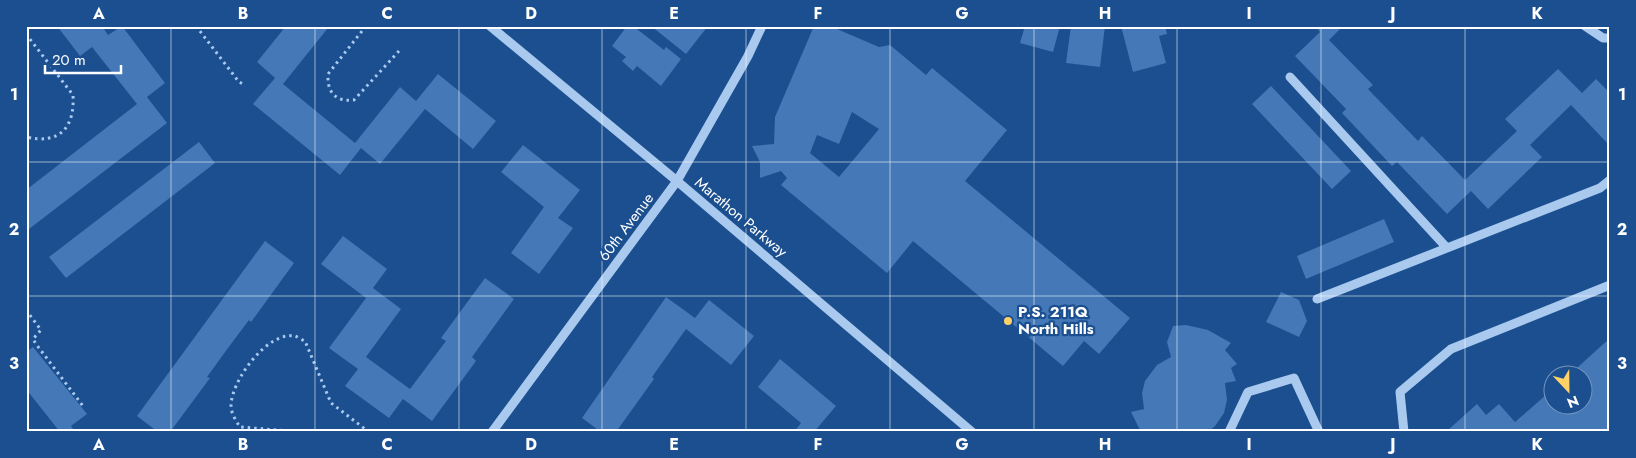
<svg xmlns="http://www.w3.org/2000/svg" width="1636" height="458" font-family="Jost,sans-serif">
	<rect width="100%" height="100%" fill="#1b4f8f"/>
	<path fill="#4478b7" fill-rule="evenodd" d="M57 26H102L108 35 122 26 165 83 147 97 167 123 29 229 26 226V190L137 104 92 47 80 56Z
		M286 26H325L328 28 283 84 355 143 400 87 416 101 438 74 496 121 473 149 425 109 380 164 361 148 340 175 253 104 275 78 257 62Z
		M627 26H633L664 50 666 47 681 59 661 86 637 66 633 71 622 61 626 57 612 46Z
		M651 26H708L686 54Z
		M814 26H830L879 47 890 45 926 75 932 68 1007 130 965 181 1130 318 1099 354 1084 341 1063 366 913 241 887 273 781 185 787 178 781 171 760 178V162L752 146 774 144 775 117ZM852 112 879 129 839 177 810 153 817 135 839 144Z
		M1025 26H1060L1053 52 1020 43Z
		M1071 26H1105L1100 67 1066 63Z
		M1121 26H1165L1167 34 1159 36 1166 63 1133 72Z
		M1315 26H1343L1329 40 1373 85 1368 89 1418 141 1422 136 1465 180 1517 131 1505 119 1558 69 1582 93 1596 79 1610 93V146L1571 105 1530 145 1542 157 1488 209 1471 191 1447 214 1397 162 1392 166 1342 113 1346 109 1295 56 1320 32Z
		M1271 86 1351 171 1332 189 1252 104Z
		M199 142 215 163 66 278 49 257Z
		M523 145 580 190 558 218 573 228 539 274 511 253 544 207 501 172Z
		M1384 219 1394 242 1306 279 1297 256Z
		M343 236 387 269 373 288 401 309 366 357 410 389 446 341 441 338 485 278 514 299 472 357 476 361 432 421 403 399 389 418 345 386 358 369 329 348 366 298 321 264Z
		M265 241 294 263 251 322 249 320 228 348 207 377 210 378 170 432H158L137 416Z
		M1281 292 1299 300 1307 321 1299 337 1266 322Z
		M666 297 695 318 709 300 754 336 731 365 686 329 652 377 654 379 616 432H601L582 418Z
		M1186 325 1208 330 1231 343 1225 350 1237 364 1231 368 1236 381 1225 383 1227 400 1224 413 1215 426 1208 432H1141L1131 412 1144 409 1142 393 1145 381 1157 365 1171 357 1167 342 1173 326Z
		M1610 338V432L1448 430 1477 404 1486 415 1499 404 1515 422 1554 388V406H1584V376H1568Z
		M33 347 87 414 71 426 75 432H60L26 389V352Z
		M780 359 836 406 814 432H794L801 423 758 387Z"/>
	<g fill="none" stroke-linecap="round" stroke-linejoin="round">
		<path stroke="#a9c9ee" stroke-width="3" stroke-dasharray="2.5 4" stroke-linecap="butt" d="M196 26 239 82 243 84
			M366 26 328 74C327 92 335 102 354 100L399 51
			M26 34 73 95C75 127 60 145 26 137
			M26 310 41 330 33 339 36 344 83 406
			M302 432 240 427C236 421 231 413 231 406 231 381 267 331 295 336 298 337 302 340 305 341L331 403 369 432"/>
		<path stroke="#a9c9ee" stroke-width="9" d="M490 26 677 181 972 432
			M1585 26 1603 38H1610
			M1290 77 1447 248
			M1317 299 1600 188 1610 180
			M492 432 677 181 748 56 762 26
			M1229 432 1248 392 1294 378 1319 432
			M1404 432 1400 392 1451 349 1610 285"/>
	</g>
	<path fill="none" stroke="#fff" stroke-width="1" stroke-opacity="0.55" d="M171 26V432M315 26V432M459 26V432M602 26V432M746 26V432M890 26V432M1034 26V432M1177 26V432M1321 26V432M1465 26V432M26 162H1610M26 296H1610"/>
	<circle fill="#ffd166" stroke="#1b4f8f" stroke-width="2" cx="1008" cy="321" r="5"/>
	<g text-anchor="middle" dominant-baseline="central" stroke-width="4.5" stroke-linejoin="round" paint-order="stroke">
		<g font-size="15" fill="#fff" stroke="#1b4f8f">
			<text transform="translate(741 217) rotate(40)">Marathon Parkway</text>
			<text transform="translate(626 227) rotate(-53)">60th Avenue</text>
		</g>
		<g font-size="15" font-weight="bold" fill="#fff" stroke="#1b4f8f" text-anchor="start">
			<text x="1018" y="312">P.S. 211Q<tspan x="1018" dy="17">North Hills</tspan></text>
		</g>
	</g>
	<rect width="1636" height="458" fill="none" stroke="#1b4f8f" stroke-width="55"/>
	<g transform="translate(1568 390) rotate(158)"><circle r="24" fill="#1b4f8f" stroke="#7695bc"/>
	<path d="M0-4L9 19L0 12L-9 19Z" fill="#ffd166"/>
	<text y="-8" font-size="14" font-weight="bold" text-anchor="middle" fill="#ffffff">N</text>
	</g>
	<path d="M45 65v8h76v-8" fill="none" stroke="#ffffff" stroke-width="2.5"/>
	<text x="52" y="65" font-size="15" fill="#ffffff" stroke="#1b4f8f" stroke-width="4" paint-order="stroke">20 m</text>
	<rect x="28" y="28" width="1580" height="402" fill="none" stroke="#fff" stroke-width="2"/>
	<g font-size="16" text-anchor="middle" font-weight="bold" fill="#fff">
		<text x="99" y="19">A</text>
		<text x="243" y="19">B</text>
		<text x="387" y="19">C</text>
		<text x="531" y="19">D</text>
		<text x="674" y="19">E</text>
		<text x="818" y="19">F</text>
		<text x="962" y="19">G</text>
		<text x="1105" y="19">H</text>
		<text x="1249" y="19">I</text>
		<text x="1393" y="19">J</text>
		<text x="1537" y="19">K</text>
		<text x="14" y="100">1</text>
		<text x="1622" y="100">1</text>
		<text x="14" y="235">2</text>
		<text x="1622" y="235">2</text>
		<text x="14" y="369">3</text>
		<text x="1622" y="369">3</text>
		<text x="99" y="450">A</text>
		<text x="243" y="450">B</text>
		<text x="387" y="450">C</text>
		<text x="531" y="450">D</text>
		<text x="674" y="450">E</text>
		<text x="818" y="450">F</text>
		<text x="962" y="450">G</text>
		<text x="1105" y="450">H</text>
		<text x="1249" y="450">I</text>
		<text x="1393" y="450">J</text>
		<text x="1537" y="450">K</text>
	</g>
</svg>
